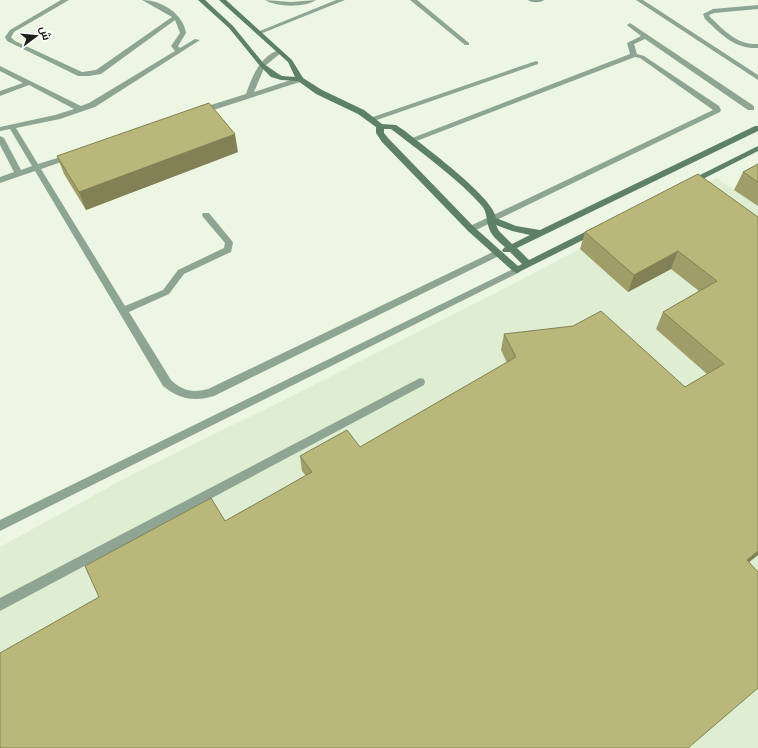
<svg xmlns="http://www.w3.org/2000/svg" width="758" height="748" font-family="'Noto Serif',Cairo,serif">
	<rect width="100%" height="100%" fill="#ecf6e3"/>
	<path fill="#dfedd3" d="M717 178 734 190 758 178V748H0V547L133 474 280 402 509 286Z"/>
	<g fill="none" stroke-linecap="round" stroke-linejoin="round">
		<path fill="#8ea594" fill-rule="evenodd" d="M61 0H69L14 32 11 37 15 41 82 72 96 70 172 17 142 0C161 0 183 13 186 33L178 46 180 48 195 39 200 40 95 107 60 119 16 128 38 164 70 154 74 156 73 158 41 169 125 306 163 290 178 270 224 248 225 243 203 217 202 215 203 213H209L232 241 233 243 231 252 184 274 169 294 129 312 171 380C183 391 192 393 208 389L495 251 498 250 502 253 501 255 214 396C194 402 179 399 163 386L35 171 0 183V177L14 172 0 145V136L4 138 21 170 32 166 10 129 0 131V127L55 115 74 109 29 85 0 96V91L23 83 0 71V66L81 106 89 103 175 51 171 46 180 33 175 20 101 74 89 76H78L7 41 5 37 10 30Z
			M265 0 291 2 316 0C305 8 276 7 265 0Z
			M336 0H345L260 34 255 33Z
			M410 0H417L469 43V45H465Z
			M528 0H544C541 3 531 3 528 0Z
			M636 0H643L758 75V80Z
			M758 5V9L714 13 709 15 710 17C725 31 737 45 758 44V48C734 49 721 34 705 19L703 14 713 9Z
			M630 23 754 106V110H748L645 39 634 44 637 54 644 56 719 106 721 110 720 112 474 231H468L467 229 468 227 713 110 640 58 635 57 414 142H408L407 140 630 54 627 43 641 36 628 26 627 25Z
			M279 50 282 52 265 66 254 92 300 77H303V81L204 113H198V109L246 94C252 77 260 56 279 50Z
			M536 61 538 62V64L374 121H368L367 119Z
			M517 267 520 268 521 270 520 272 0 531V520Z
			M420 378 424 379 425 382 424 385 0 611V598Z"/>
		<path fill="#5d8067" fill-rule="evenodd" d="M198 0H205L233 26 264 64 277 73 282 76 295 77 288 62 219 0H226L292 60 303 78 322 90 364 110 382 124 396 125 405 131C423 146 494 197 496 218L516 226 540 230 755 126H758V131L517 248 529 260 593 228H599L600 230 599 232 517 273 514 272 468 231 382 142 376 133V127L358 114 316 94 298 81 281 80 271 77 260 66 229 28ZM384 129H391L399 135C427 157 458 179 482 206 487 212 486 218 488 225 490 235 498 241 505 247L502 250 503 252H510L522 264 518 266 474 227 388 138 384 133ZM496 225 512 231 530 235 512 244 499 231Z
			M758 146V151L693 184 690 185 686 182Z"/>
	</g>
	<path fill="#9f9e69" d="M238 152 86 210 64 174 57 156Z
		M758 164V206L734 190 743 172Z
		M758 217V555L749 562 99 597 225 521 306 476 302 471 300 456 360 447 507 363 501 350 504 334 685 387 707 374 656 329 663 312 699 291 671 269 628 292 580 249 585 232Z"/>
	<path fill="#828155" d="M235 134 238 152 86 210 79 192Z
		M678 251 671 269 628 292 634 275Z
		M758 551V555L735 573 747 560Z"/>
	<path fill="#b9b87a" stroke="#828155" d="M209 103 235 134 79 192 57 156Z
		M758 164V182L743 172Z
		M698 174 758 217V551L747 560 758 572V688L688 748H0V653L99 597 85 566 211 498 225 521 312 472 300 456 347 430 360 447 516 357 504 334 573 326 601 311 685 387 724 364 663 312 717 281 678 251 634 275 585 232Z"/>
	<g transform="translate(36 36) rotate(74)" stroke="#ffffff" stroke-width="3" paint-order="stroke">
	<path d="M0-3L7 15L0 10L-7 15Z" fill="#1d201a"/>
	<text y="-6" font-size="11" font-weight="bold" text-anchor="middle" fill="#1d201a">ش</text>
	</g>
</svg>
